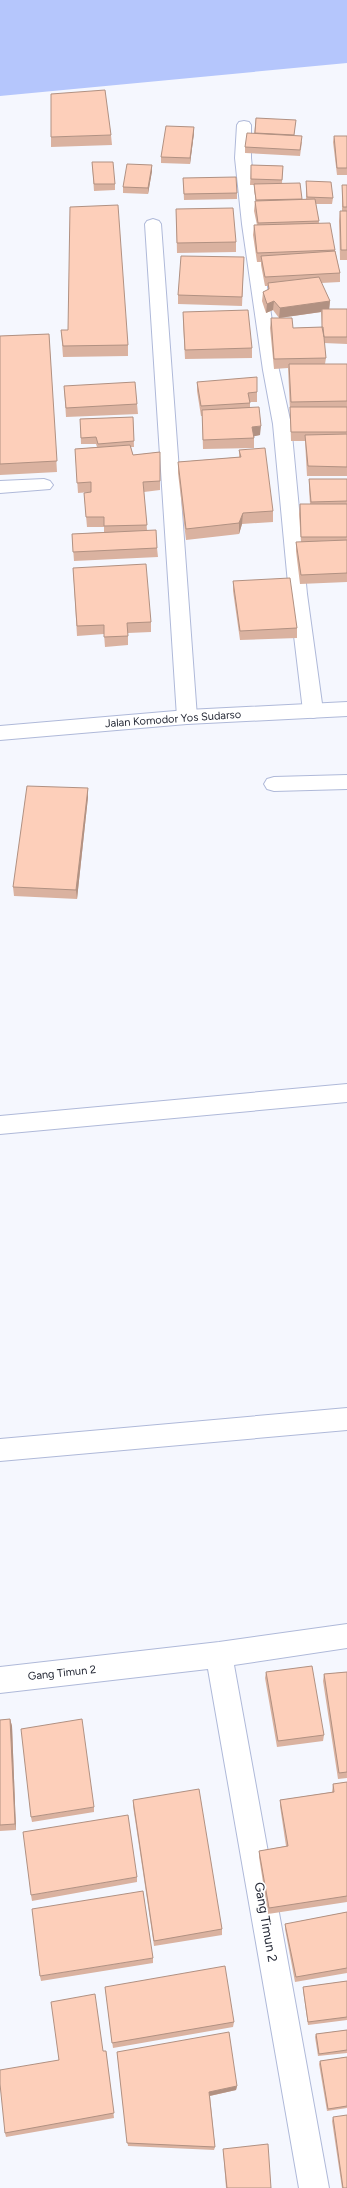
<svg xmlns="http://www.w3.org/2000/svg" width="347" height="2188" font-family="Figtree,sans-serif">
	<rect width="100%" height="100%" fill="#f5f7fe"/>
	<path fill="#b5c6fc" d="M0 0H347V63L0 96Z"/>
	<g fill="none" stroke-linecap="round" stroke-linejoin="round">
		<g stroke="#afb9d9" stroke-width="2">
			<path id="lane" d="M44 479 50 481 53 485 50 489 0 493V481Z
				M347 775V789L274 791 267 789 264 784 267 779 274 777Z
				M347 1084V1102L0 1134V1116Z
				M347 1408V1430L0 1461V1439Z"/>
		</g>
		<g stroke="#afb9d9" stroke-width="2">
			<path id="street" d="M244 121 249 122 251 125V158L258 224 279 370 291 424 307 594 323 711 320 716 313 718 306 716 303 711 289 594 273 424 263 370 242 224 235 158 237 125 239 122Z
				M153 219 159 221 161 224 197 717 194 722 187 724 180 722 177 717 145 224 147 221Z
				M347 1624V1648L234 1665 329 2188H299L208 1669 0 1693V1667L219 1642Z"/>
		</g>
		<g stroke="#afb9d9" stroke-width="2">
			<path id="secondary" d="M347 702V716L187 724 0 740V726L187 710Z"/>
		</g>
		<use href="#lane" fill="#fff" fill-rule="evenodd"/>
		<use href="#street" fill="#fff" fill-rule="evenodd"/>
		<use href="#secondary" fill="#fff" fill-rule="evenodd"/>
	</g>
	<path fill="#dab2a0" d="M256 118 295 126 294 136 302 142 300 156 245 153V147L254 134Z
		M194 127V133L190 164 161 163V157Z
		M111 135 112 145 51 147V137Z
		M334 136H347V175H337L333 142Z
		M92 162 115 184V190L94 191Z
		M152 165V171L148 194 123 193V187Z
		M251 165 283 166 282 183 302 200 306 199V181L333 198 332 204H316L319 223 335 250 340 273V282L321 283 330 301 329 309H347V344L324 343 326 358 325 364H347V476H307L305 441H291L290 411 288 368 274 369 270 328 271 318 293 328 322 327 321 312 279 318 273 310 266 313 262 301 263 292 268 290V286H265L261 265V262H257L253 235 254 225H257L254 211 255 201H256L254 190V185H250Z
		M183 178 237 193V199L184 200Z
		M342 185H347V260H340L339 221 340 211H342Z
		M176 209 236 242V252L177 253Z
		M244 257 242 306 178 304V295Z
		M183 312 252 348V358L185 359 183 321Z
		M61 330 128 345V356L63 357Z
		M49 334 57 472 0 475V336Z
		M197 382 257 392V402H250V408L260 435 254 436V448L203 449 202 416H201L197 391Z
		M64 386 137 404 138 414 66 417Z
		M133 417 134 447H131L133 455 160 452V490L144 492 147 530 157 548 158 557 74 561 72 534 104 532V527H87L84 493 91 492 78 493 75 449 97 447 96 444H81L80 419Z
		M239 450 273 511V522L242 524 239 534 186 540 178 473V462L239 457Z
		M309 479H347V582L300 584 296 551V542H301L299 514 300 504H310L309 489Z
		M73 568 151 622V632L128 633V645L105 647 104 634 77 636Z
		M233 581 297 628V638L240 640 233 591Z
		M88 788V797L77 899 14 896 13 887Z
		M266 1672 324 1735 323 1741 277 1747 265 1678Z
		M347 1672V1778L338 1779 323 1681 324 1674Z
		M10 1719 12 1726 16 1830 0 1831V1720Z
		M347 1782V1902L268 1914 259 1857V1851L286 1846 280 1806V1800L332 1792 333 1784Z
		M133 1800 222 1929V1935L154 1946 133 1806Z
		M94 1807V1812L32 1822 31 1817Z
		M137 1877V1882L32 1901 31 1895Z
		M347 1912V1973L295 1982 285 1929V1924Z
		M153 1958V1963L41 1981 40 1976Z
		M347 1981V2020L308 2025 303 1990V1987Z
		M105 1987 234 2022 233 2027 113 2048Z
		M347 2030V2053L318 2056 315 2037 316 2034Z
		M103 2051H106L114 2118 6 2137 5 2133 59 2060Z
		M117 2052 237 2086 236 2090 210 2096 215 2147 214 2150 128 2146Z
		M347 2057V2108L327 2111 319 2064 320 2061Z
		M333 2117 347 2188H342L332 2121Z
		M223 2149 271 2188H226Z"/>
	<path fill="#b19182" d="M194 127V133L190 164V158Z
		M152 165V171L148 194V188Z
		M274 301 273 310 266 313 267 304Z
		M330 301 329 311 322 309 321 312 279 318 280 308Z
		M261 426 260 435 251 437 252 427Z
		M243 513 242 524 239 534V523Z
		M88 788V797L77 899 76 890Z
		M10 1719 12 1726 16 1830 15 1824Z
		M237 2086 236 2090 209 2096V2092Z"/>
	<path fill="#fdcfba" stroke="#b19182" d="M105 90 111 135 51 137V94Z
		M256 118 296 120 294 135 255 133Z
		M166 126 194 127 190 158 161 157Z
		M247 133 302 136 300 150 245 147Z
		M334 136H347V168H337Z
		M92 162H113L115 184H94Z
		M127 164 152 165 148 188 123 187Z
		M251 165 283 166 282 180 251 179Z
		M236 177 237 193 184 194 183 178Z
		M306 181 331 182 333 198 307 197Z
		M300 183 302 199 256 200 254 184Z
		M342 185H347V207H343Z
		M315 199 319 221 258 223 255 201Z
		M118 205 128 345 63 346 61 330H68L70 207Z
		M233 208 236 242 177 243 176 209Z
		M340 211H347V250H341Z
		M330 223 335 250 257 253 254 225Z
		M335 251 340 273 265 277 261 256Z
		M181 256 244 257 242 297 178 295Z
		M319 277 330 301 280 308 274 301 267 304 263 292 269 289 268 283Z
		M322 309H347V337H324L322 327Z
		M248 310 252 348 185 350 183 312Z
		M271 318H292L293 328 323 327 326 358 274 359Z
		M49 334 57 461 0 464V336Z
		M289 364H347V401L291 402Z
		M257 377V392L248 393 250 403 201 406 197 382Z
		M135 382 137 404 66 408 64 386Z
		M259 407 261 426 252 427 254 438 203 440 202 410Z
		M290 407H347V432H291Z
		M133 417 134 441 98 444 96 437 81 438 80 419Z
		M347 434V467L308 466 305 435Z
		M130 445 133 455 160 452V481L143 482 147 525 104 526V517H86L84 493 91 492V482L77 483 75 449Z
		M265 448 273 511 243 513 239 523 186 529 178 462 241 457 239 450Z
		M309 479H347V501L311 502Z
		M300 504H347V537H301Z
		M156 530 157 548 73 552 72 534Z
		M347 540V573L301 575 296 542Z
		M146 564 151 622 127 623 128 636 104 637V625L77 626 73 568Z
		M290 578 297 628 240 631 233 581Z
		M27 786 88 788 76 890 13 887Z
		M312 1666 324 1735 278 1741 266 1672Z
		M347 1672V1772L339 1773 324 1674Z
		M10 1719 15 1824 0 1825V1720Z
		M82 1719 94 1807 31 1817 21 1729Z
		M347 1782V1896L269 1908 259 1851 288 1846 280 1800 334 1792 333 1784Z
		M199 1789 222 1929 154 1941 133 1800Z
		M128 1815 137 1877 31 1895 23 1832Z
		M143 1891 153 1958 40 1976 32 1909Z
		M347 1912V1968L296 1977 285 1924Z
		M225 1966 234 2022 112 2043 105 1987Z
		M347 1981V2017L308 2022 303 1987Z
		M95 1994 103 2051H106L114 2113 5 2133 0 2084V2070L59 2060 51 2002Z
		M347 2030V2050L319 2054 316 2034Z
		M229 2032 237 2086 209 2092 215 2147 127 2143 117 2052Z
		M347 2057V2106L328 2109 320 2061Z
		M347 2115V2188H343L333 2117Z
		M268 2144 271 2188H227L223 2149Z"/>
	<g text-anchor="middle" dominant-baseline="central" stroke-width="3.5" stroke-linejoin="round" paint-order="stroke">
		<g font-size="11" fill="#232734" stroke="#fff">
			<text transform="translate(173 719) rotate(-4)">Jalan Komodor Yos Sudarso</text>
			<text transform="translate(62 1673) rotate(-6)">Gang Timun 2</text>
		</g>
		<g font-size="13" fill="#232734" stroke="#fff">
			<text transform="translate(266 1922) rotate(80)">Gang Timun 2</text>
		</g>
	</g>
</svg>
